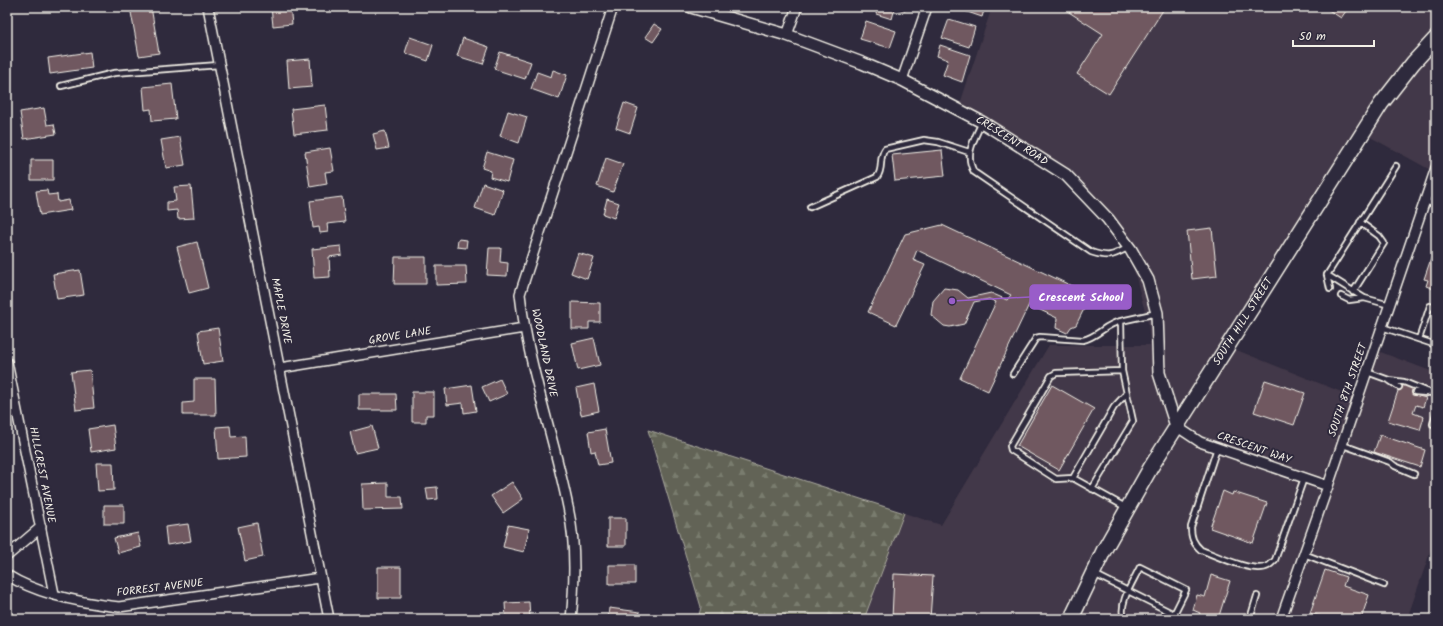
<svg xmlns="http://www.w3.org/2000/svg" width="1443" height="626" font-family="Kalam,sans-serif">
	<defs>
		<pattern id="forest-firs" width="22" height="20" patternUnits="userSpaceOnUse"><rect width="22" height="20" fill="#626456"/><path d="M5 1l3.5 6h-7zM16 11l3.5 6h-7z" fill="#797b6e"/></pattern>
	</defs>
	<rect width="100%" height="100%" fill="#2f2a3d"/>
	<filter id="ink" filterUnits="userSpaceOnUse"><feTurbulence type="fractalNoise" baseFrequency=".025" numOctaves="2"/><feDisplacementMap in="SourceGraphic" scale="8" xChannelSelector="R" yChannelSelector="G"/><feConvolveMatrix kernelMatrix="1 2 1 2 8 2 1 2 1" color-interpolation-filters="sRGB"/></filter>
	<g filter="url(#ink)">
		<path fill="#423848" d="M992 7H1436V173L1363 133 1229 347 1359 399 1375 350 1436 373V535L1407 619H864L904 513 941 525 1049 345H1150L1148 323 1129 251 1058 173 959 107Z"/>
		<path fill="url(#forest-firs)" stroke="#abaa9f" d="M648 430 904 513 864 619H698L701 607Z"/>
		<path fill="#6f5861" stroke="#f4f1e8" d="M130 7H151L159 53 139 56Z
			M271 7H290L292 24 273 26Z
			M878 7H906L905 11 895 8 892 19 876 14Z
			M953 7H985L982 17Z
			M1061 7H1165L1109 94 1077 74 1103 34Z
			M1324 7H1349L1341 18Z
			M949 19 975 27 969 47 942 38Z
			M866 21 896 31 890 48 860 39Z
			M654 24 662 29 653 42 645 37Z
			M410 37 433 45 428 61 405 53Z
			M463 38 489 47 483 64 457 56Z
			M940 45 970 55 962 82 943 75 948 60 937 56Z
			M90 52 92 68 50 74 48 58Z
			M500 52 531 62 525 79 494 69Z
			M310 59 312 87 289 89 287 61Z
			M553 70 567 75 559 99 531 89 537 72 551 77Z
			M172 84 176 119 152 121 151 109 145 110 143 87Z
			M624 103 638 108 630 133 616 128Z
			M325 105 328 130 294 134 291 109Z
			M44 108 47 125 54 124 56 134 24 139 20 112Z
			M508 111 527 117 519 143 500 136Z
			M385 131 389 148 377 150 373 134Z
			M180 137 185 165 166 168 161 140Z
			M330 148 334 171 325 172 327 184 310 187 305 152Z
			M942 150 945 176 895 181 892 155Z
			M487 152 513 160 507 182 490 177 491 171 482 168Z
			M606 158 623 164 613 192 597 186Z
			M31 160H53V180H31Z
			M483 183 503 190 495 215 475 208Z
			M191 186 194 218 178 219 177 210 167 211V202L176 201 174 187Z
			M47 190 48 195 57 194 58 202 69 200 71 210 40 215 36 191Z
			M342 197 345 222 327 224 328 232 320 233 319 227 313 228 310 201Z
			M607 199 619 203 614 218 603 214Z
			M942 225 1091 295 1076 325 1071 327 1067 333 1056 328 1057 318 1034 307 1038 298 1034 294 988 391 960 378 996 302 989 299 974 302 964 324 950 327 944 326 931 315 933 301 944 288 958 290 968 298 991 293 1007 300 1011 295 917 250 913 260 925 265 896 325 868 312 905 234Z
			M1212 228 1217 276 1192 279 1187 231Z
			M458 239 467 240 466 248 457 247Z
			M197 242 208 288 189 293 177 247Z
			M341 246 342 255 329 257 330 277 314 278 312 249Z
			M1435 247H1436V290L1426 286 1428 280 1424 279Z
			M489 248H501L500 262 508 263 507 276 487 275Z
			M578 253 594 258 587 279 571 273Z
			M395 257H426V284H394Z
			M436 266H466L467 284 436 285Z
			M80 270 84 295 57 299 53 274Z
			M572 302 600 303V322H589V329H572Z
			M218 328 223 361 203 364 198 331Z
			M594 338 600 365 578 370 572 343Z
			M90 370 94 408 76 410 71 372Z
			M194 379H215L216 415H183V403L194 402Z
			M500 379 507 394 489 402 482 387Z
			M1265 380 1305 393 1294 425 1254 412Z
			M1401 382 1417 387 1415 395 1426 398 1423 407 1416 405 1413 413 1424 417 1420 430 1388 421Z
			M594 384 599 411 581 415 576 388Z
			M472 385 476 411 464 413 463 403 447 405 445 389Z
			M1052 385 1094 409 1059 470 1017 446Z
			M412 392H434V415H426V422H412Z
			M359 394H396L397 410H359Z
			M113 425 116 448 91 452 88 429Z
			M230 426 231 437 245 436 246 457 218 459 216 427Z
			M372 426 378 448 355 453 350 432Z
			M605 429 611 463 598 465 595 451 591 452 588 432Z
			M1380 435 1425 450 1420 467 1374 452Z
			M96 463H113L114 490 98 491Z
			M7 482H9L11 498H7Z
			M512 482 523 499 503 513 491 496Z
			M388 483V497H402L403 509 363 510 362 484Z
			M437 487 438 499 428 500 426 488Z
			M1223 491 1232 495 1233 492 1267 503 1253 543 1210 528Z
			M104 505H124V524H104Z
			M608 518H626V546H608Z
			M257 523 263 557 245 561 238 527Z
			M188 524 191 541 167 545 165 527Z
			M508 525 529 529 524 552 503 547Z
			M138 533 141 547 118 553 114 538Z
			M609 565H635V584H609Z
			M378 567H401V598H378Z
			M1325 570 1346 577 1343 586 1369 595 1361 619H1329L1310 613Z
			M894 574 933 576 930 619H892Z
			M1211 575 1230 581 1218 619H1201L1198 618 1200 613 1193 610 1197 595 1205 597Z
			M529 602 530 618 506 619 505 603Z
			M609 608 640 612 639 619H608Z
			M278 615V619H255L254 618Z"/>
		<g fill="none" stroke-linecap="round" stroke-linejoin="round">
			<g stroke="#f4f1e8" stroke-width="8">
				<path id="service" d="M61 86 114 73 219 65
					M982 122C974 140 964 154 974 172L1091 252C1109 258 1112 256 1129 247
					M1425 201 1436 205
					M810 207 877 177C884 168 878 159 885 149L924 140 938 142 969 152
					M1327 275 1330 289
					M1353 292 1384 243 1379 236 1360 222
					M1341 296 1349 300 1364 298
					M1390 305 1364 298 1327 275 1396 166
					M1382 327 1436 345
					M1419 339 1430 306 1436 309
					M1122 371 1121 321 1157 313
					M1367 372 1389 380 1404 382 1436 395
					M1013 374 1036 338 1040 337 1083 340C1098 337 1105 324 1121 321
					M1390 381 1399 387
					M1415 392 1427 393
					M1433 424 1436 414
					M1343 445 1390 462 1395 466 1414 474
					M1217 448 1191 527C1191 537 1193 543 1201 550 1215 555 1254 574 1268 566 1270 565 1273 562 1275 560L1304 478
					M1073 478 1114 407 1127 393
					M1092 489 1133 421 1122 371 1056 373 1051 376 1010 446 1011 450 1056 479 1073 478 1127 508
					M1304 554 1384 585
					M1094 574 1174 614 1186 590 1140 567C1133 582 1118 603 1124 619
					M1250 619 1257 596"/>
			</g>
			<g stroke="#f4f1e8" stroke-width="12">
				<path id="minor" d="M208 7 329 619
					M787 35 797 7
					M902 80 927 7
					M7 362 54 594
					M280 368 524 328
					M1176 426 1200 442 1328 486
					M7 556 41 527
					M7 575C39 595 82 603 119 607L320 578
					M571 619C575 582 576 543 568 507 554 436 528 367 520 294L613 7
					M1281 619 1328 486 1436 168"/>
			</g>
			<g stroke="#f4f1e8" stroke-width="14">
				<g id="tertiary">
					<path id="s1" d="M691 7 787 35 862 63 902 80 982 122 1066 175 1108 219 1131 250 1148 280 1157 313 1159 373 1176 426"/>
				</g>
			</g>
			<g stroke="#f4f1e8" stroke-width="17">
				<g id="primary">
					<path id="s2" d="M1071 619 1104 550 1151 467 1381 104 1413 63 1436 38"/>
				</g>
			</g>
			<use href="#service" stroke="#2f2a3d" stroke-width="4.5"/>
			<use href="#minor" stroke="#2f2a3d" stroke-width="9"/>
			<use href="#tertiary" stroke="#2f2a3d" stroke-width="11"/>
			<use href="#primary" stroke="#2f2a3d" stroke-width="14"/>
		</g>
	</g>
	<g text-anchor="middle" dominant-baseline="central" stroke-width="4" stroke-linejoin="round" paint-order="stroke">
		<g font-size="11" fill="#f4f1e8" stroke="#2f2a3d">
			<text stroke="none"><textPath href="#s1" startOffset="349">CRESCENT ROAD</textPath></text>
			<text transform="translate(281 311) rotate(79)">MAPLE DRIVE</text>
			<text stroke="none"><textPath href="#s2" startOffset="344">SOUTH HILL STREET</textPath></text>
			<text transform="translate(400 336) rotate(-9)">GROVE LANE</text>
			<text transform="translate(544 353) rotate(78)">WOODLAND DRIVE</text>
			<text transform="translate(1348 390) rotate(-71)">SOUTH 8TH STREET</text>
			<text transform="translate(1254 448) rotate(19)">CRESCENT WAY</text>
			<text transform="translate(42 475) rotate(79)">HILLCREST AVENUE</text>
			<text transform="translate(160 588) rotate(-7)">FORREST AVENUE</text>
		</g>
	</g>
	<path fill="none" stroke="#995dc9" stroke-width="1.5" d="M952 301L1030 297"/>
	<circle fill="#995dc9" stroke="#2f2a3d" stroke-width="1.5" cx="952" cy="301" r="4"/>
	<rect fill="#995dc9" stroke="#995dc9" stroke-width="1.5" x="1030" y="285" width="101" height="24" rx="4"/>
	<g font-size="12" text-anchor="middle" font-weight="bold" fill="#fff">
		<text x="1081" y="301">Crescent School</text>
	</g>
	<rect width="1443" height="626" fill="none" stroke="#2f2a3d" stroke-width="24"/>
	<rect x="12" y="12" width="1419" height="602" fill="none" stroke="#f4f1e8" stroke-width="1.5" filter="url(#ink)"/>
	<path d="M1293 40v6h81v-6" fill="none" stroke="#f4f1e8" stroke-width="2"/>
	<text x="1299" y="40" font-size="12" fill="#f4f1e8" stroke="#2f2a3d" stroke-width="3" paint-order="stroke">50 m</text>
</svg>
